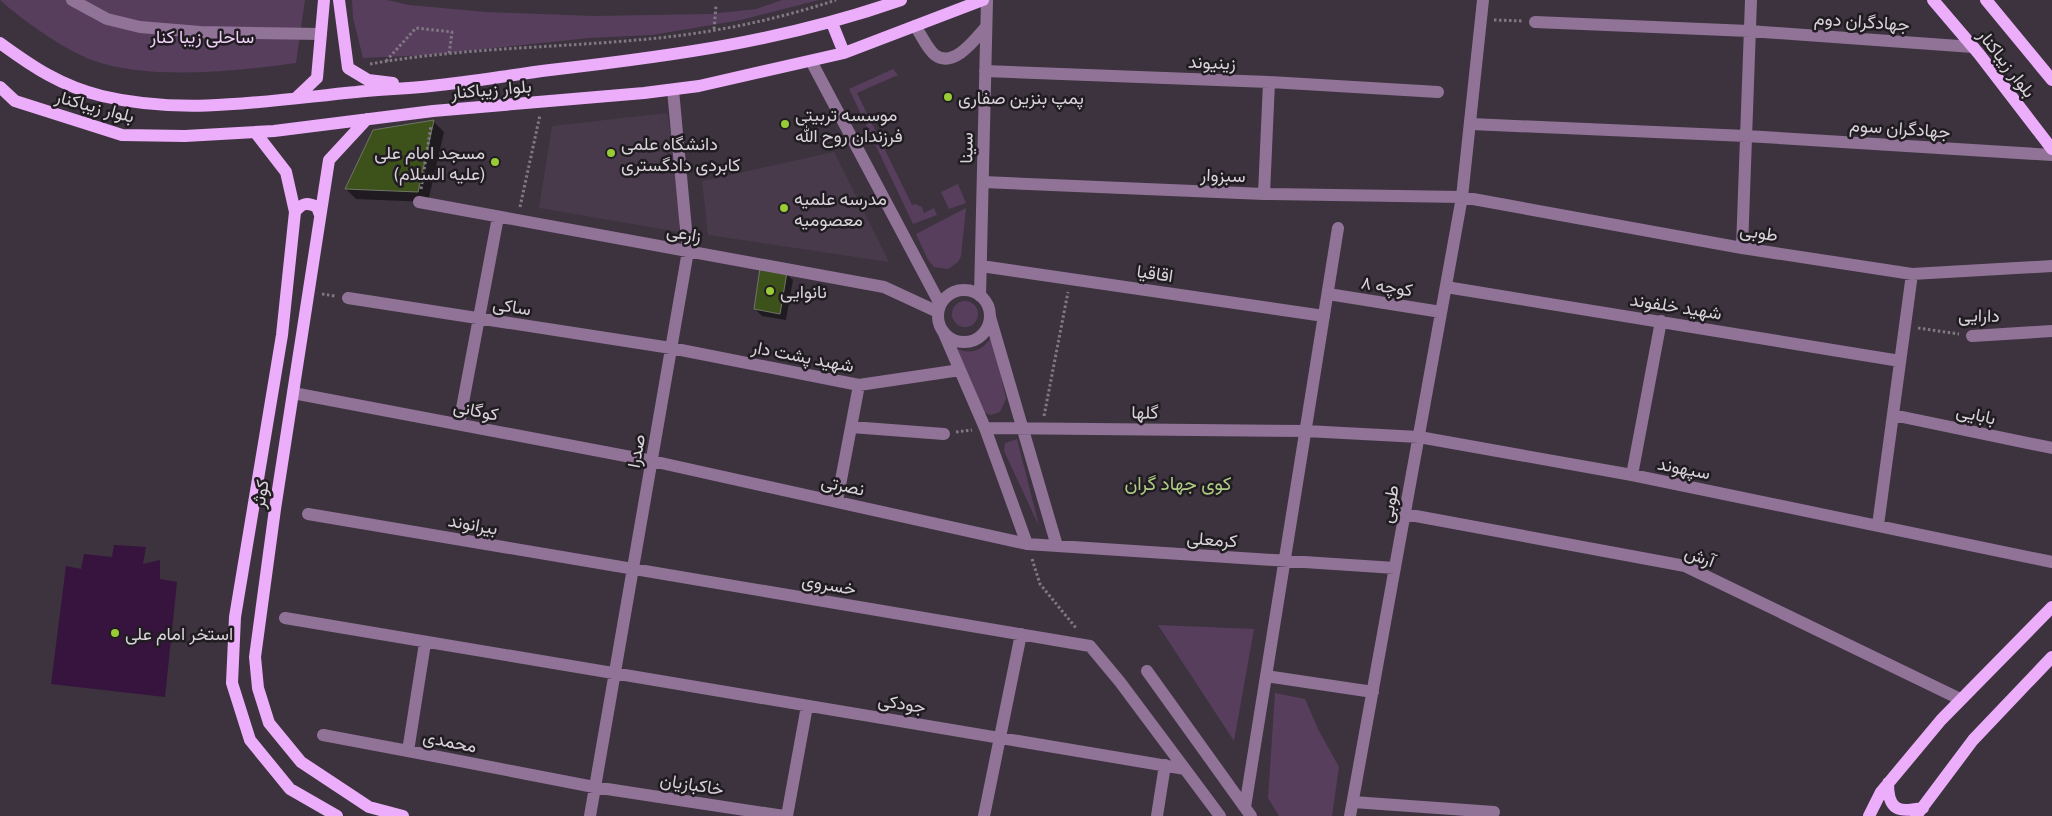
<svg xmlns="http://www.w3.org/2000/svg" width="2052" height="816" font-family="'Archivo Narrow',Vazirmatn,sans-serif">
	<rect width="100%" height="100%" fill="#3c333e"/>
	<path fill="#483a4b" d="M667 113 679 180V232L539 208 552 126Z
		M834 152 889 262 708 235 702 181Z"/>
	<path fill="#573e5d" d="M0 0H305L296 63C237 71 149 81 92 60 65 50 22 20 0 0Z
		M352 0H387L409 5 486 12 593 16 710 14 756 9 782 0H819L741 20 652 35 589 38 428 55 363 58 353 18Z
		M893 69 898 75 857 93 912 205 915 204 922 207 924 213 934 208 937 215 913 224 849 89Z
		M958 184 966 203 949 209 941 192Z
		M966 208 961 256 958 262 948 269 934 267 928 260 916 234Z
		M952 314a13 13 0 1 1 26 0a13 13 0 1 1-26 0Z
		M992 335 1006 399 1000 412 991 415 983 412 956 348C970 356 985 350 992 335Z
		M1017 439 1039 526 1004 451 1005 443Z
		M1158 625 1254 629 1234 741Z
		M1275 693 1305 699 1319 731 1339 767 1332 816H1279L1268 798Z"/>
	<path fill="#37143e" d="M114 545 146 547 143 564 160 560V579L177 582 165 697 51 684 66 566 81 569 84 554 112 557Z"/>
	<path fill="#0007" d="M434 122 444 132 428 202 356 199 346 189 374 131Z
		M786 274 793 280 786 320 762 316 755 309Z"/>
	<path fill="#3d511a" stroke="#6f7667" d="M434 120 418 192 345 189 373 130Z
		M760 268 787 272 780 314 754 309Z"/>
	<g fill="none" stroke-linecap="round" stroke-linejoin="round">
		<path stroke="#807882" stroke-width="3" stroke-dasharray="2.5 2.5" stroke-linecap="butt" d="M1494 20 1523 21
			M714 29 716 6
			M386 61 416 28 452 32 449 55
			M370 64C465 47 562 48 658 38 717 32 779 19 836 0
			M421 189 431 126
			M520 207 540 115
			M322 294 335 296
			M1918 328 1959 334
			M1044 416 1068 292
			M956 432 972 430
			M1032 559 1040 584 1076 628"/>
		<path stroke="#917398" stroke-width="12" d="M72 0 107 19 140 27 200 32 321 34
			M1535 22 1749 31 1973 47
			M915 26C921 34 927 49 935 55 954 69 976 38 986 27
			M811 61 940 304
			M985 71 1269 82 1438 92
			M1471 124 1746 136 2052 155
			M983 182 1264 194 1462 197 1742 248 1912 274 2052 266
			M1264 194 1269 82
			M419 202 884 287 938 312
			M1742 248 1751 0
			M981 266 1324 316
			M1446 287 1900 361
			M938 316a26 26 0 1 1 52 0a26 26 0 1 1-52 0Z
			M1328 294 1441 312
			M980 296 987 0
			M348 298 671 348 859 385 960 370
			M990 317 1057 546
			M943 331 985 428 1027 544
			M1972 336 2052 331
			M293 393 652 461 1027 544 1395 568
			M1893 415 2052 448
			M459 424 498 217
			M851 427 944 434
			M985 428 1306 431 1419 437 1632 475 2052 562
			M1632 475 1661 321
			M837 501 859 385
			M308 514 1090 646 1120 682 1220 816
			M1405 514 1685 566 1960 699
			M1878 525 1912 274
			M285 618 1185 769
			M425 643 408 751 594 787 784 816
			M1147 671 1251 816
			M1266 676 1373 692
			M323 735 408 751
			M1353 802 1494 812
			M1245 807 1338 228
			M590 816 688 251 673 90
			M787 816 807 706
			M984 816 1021 634
			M1157 816 1165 765
			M1350 816 1462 197 1483 0"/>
		<path stroke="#ecaefa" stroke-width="12" d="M339 0 348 68 368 80 393 83
			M1933 0 1979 54 2052 149
			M1986 0 2052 80
			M832 23 844 53
			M0 43C33 67 61 86 102 96 185 116 273 100 356 92 381 89 406 89 431 86 471 82 510 75 550 70 672 56 784 41 901 0
			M0 87 15 101 122 135 185 136 274 131 433 111 644 93 699 86 844 53 983 0
			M297 97 317 78 324 0
			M367 119 329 160 275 509 255 657 258 688 269 723 301 762 369 807 403 816
			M255 132 286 172 295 212 282 335 235 617 232 683 250 740 290 789 337 816
			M295 212C302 203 307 202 317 207L320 215
			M1888 783C1888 810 1898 813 1923 808
			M1869 816 1881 792 1941 720 2052 607
			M1916 816 1973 740 2052 657"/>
	</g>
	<g fill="#99cb36" stroke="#201c21" stroke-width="2">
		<circle cx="948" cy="97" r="5"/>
		<circle cx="785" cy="124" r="5"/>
		<circle cx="611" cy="153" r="5"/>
		<circle cx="495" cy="162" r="5"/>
		<circle cx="784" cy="208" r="5"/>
		<circle cx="770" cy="291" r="5"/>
		<circle cx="115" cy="633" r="5"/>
	</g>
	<g text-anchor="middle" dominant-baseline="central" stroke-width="5" stroke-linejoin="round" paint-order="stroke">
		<g font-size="18" fill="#d8d2d9" stroke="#201c21">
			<text transform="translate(1862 21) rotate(4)">جهادگران دوم</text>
			<text transform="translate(1212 62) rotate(2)">زینیوند</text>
			<text transform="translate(2007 63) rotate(52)">بلوار زیباکنار</text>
			<text transform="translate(491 89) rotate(-5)">بلوار زیباکنار</text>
			<text transform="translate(95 106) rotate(15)">بلوار زیباکنار</text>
			<text transform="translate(1900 128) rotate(4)">جهادگران سوم</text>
			<text transform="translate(966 148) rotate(-89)">سینا</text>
			<text transform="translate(1223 175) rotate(2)">سبزوار</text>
			<text transform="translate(1759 232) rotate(9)">طوبی</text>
			<text transform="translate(684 233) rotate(10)">زارعی</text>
			<text transform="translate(1155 273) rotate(8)">اقاقیا</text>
			<text transform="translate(1387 286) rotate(9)">کوچه ۸</text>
			<text transform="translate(512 306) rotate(9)">ساکی</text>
			<text transform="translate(1676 306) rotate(9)">شهید خلفوند</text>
			<text transform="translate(1979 315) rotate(1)">دارایی</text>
			<text transform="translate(803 356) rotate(11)">شهید پشت دار</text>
			<text transform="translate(476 410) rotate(11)">کوگانی</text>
			<text transform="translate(1145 412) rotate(1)">گلها</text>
			<text transform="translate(1976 414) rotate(12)">بابایی</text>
			<text transform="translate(636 451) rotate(-80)">صدرا</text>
			<text transform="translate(1684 468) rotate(11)">سپهوند</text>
			<text transform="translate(843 485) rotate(12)">نصرتی</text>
			<text transform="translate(260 494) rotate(-81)">کوثر</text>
			<text transform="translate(1389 504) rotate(-80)">طوبی</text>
			<text transform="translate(473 524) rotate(10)">بیرانوند</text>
			<text transform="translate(1212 539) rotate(4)">کرمعلی</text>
			<text transform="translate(1700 556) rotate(21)">آرش</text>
			<text transform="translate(829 584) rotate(10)">خسروی</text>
			<text transform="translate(902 703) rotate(9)">جودکی</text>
			<text transform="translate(450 741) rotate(11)">محمدی</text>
			<text transform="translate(692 784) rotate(9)">خاکبازیان</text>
		</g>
		<g font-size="18" fill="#f1cff9" stroke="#201c21">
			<text x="202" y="36">ساحلی زیبا کنار</text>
		</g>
		<g font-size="18" fill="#d8d2d9" stroke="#201c21" text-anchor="start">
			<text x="958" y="97">پمپ بنزین صفاری</text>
			<text x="795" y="114">موسسه تربیتی<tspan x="795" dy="21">فرزندان روح الله</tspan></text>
			<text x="621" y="143">دانشگاه علمی<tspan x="621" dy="21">کابردی دادگستری</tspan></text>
			<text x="485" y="152" text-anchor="end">مسجد امام علی<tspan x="485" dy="21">(علیه السلام)</tspan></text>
			<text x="794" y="198">مدرسه علمیه<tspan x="794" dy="21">معصومیه</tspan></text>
			<text x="780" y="291">نانوایی</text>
			<text x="125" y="633">استخر امام علی</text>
		</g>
		<g font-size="19" fill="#afcc85" stroke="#201c21">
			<text x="1178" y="483">کوی جهاد گران</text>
		</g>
	</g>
</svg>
